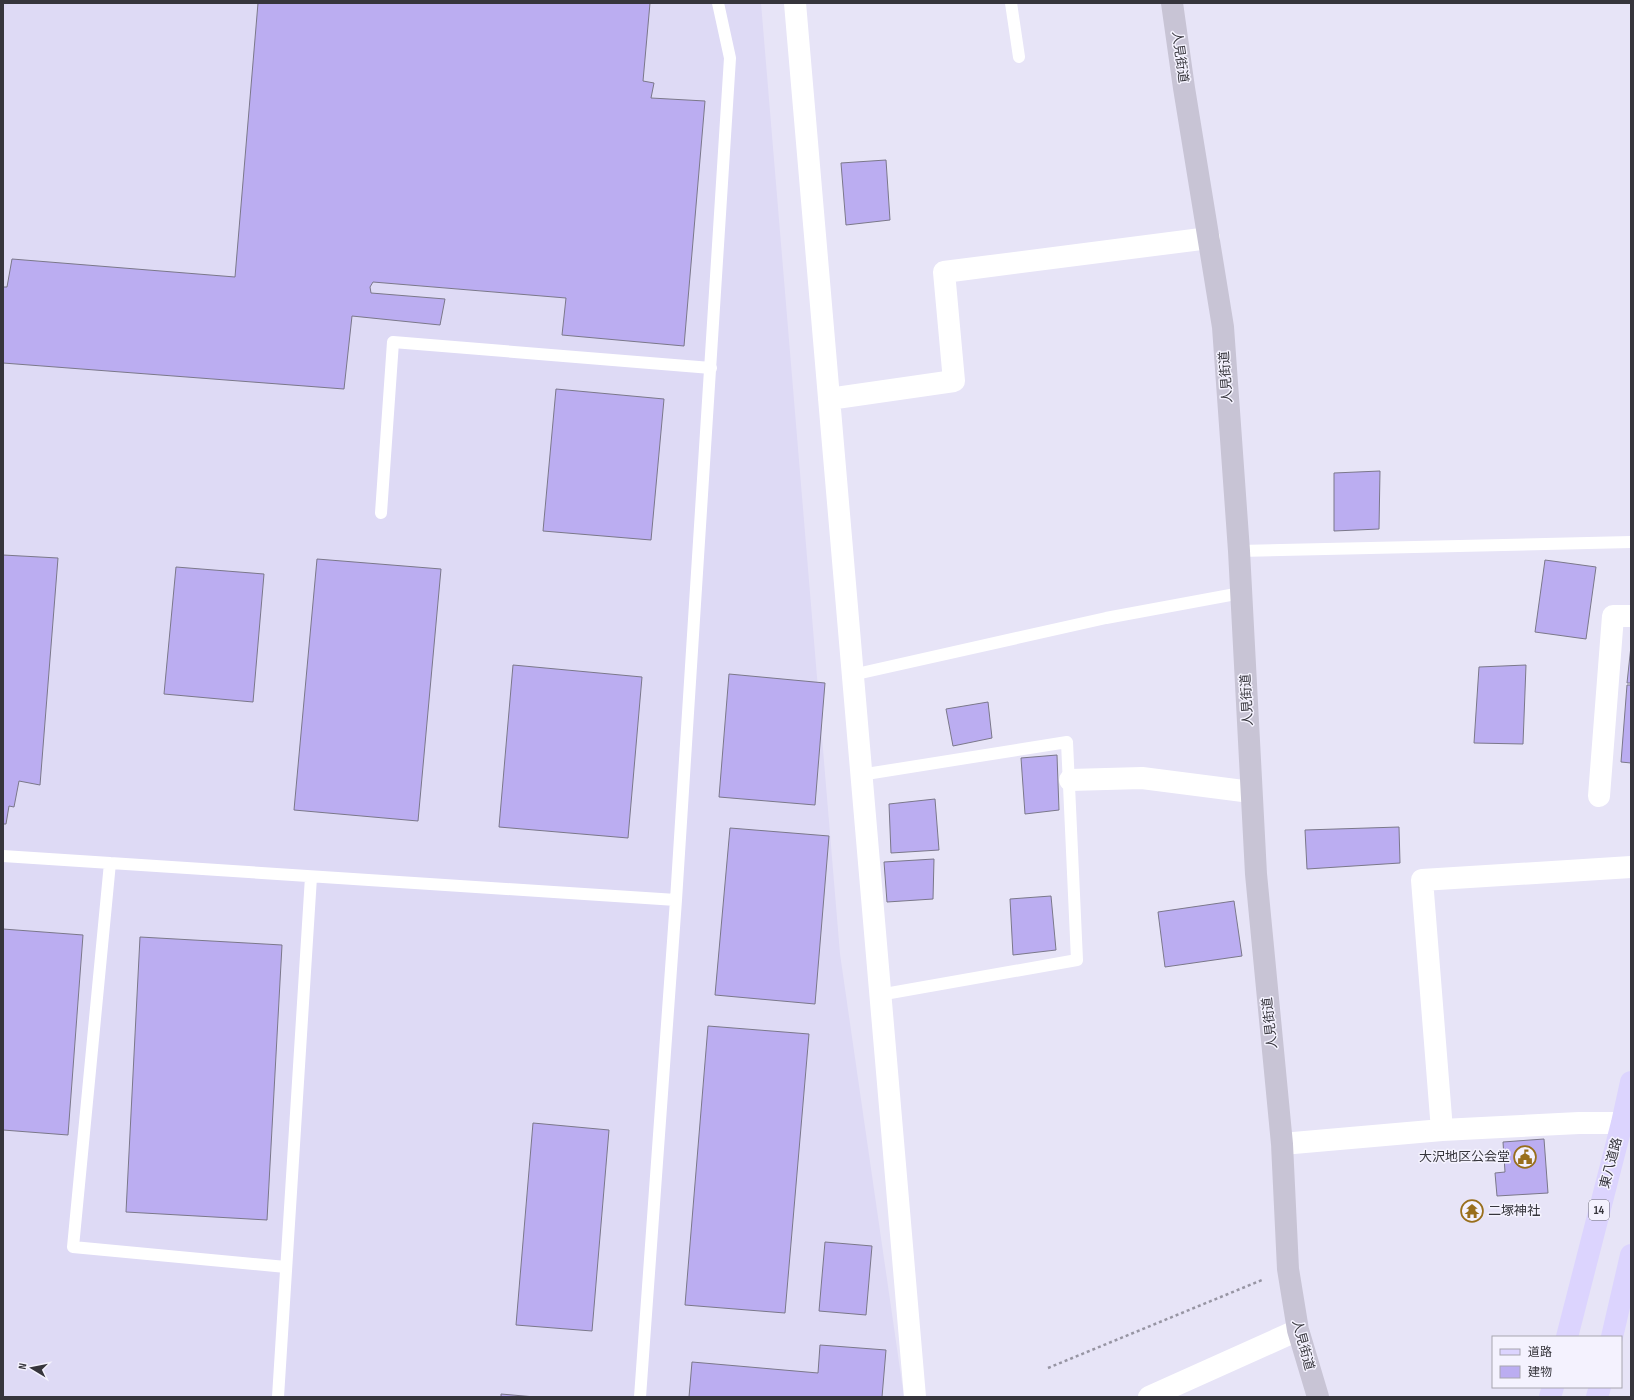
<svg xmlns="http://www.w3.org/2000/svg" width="1634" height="1400" font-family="'Sofia Sans Condensed','Noto Sans JP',sans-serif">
	<rect width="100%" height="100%" fill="#e7e4f7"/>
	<path fill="#dedaf5" d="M3 3H761L840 954 904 1397H3Z"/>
	<path fill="#bbadf1" stroke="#7b788a" d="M258 3H650L643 81 654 83 651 98 705 101 684 346 562 335 566 298 373 282 370 287 371 293 445 299 440 325 352 316 344 389 3 363V287H7L12 259 235 277Z
		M886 160 890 220 846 225 841 163Z
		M556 389 664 399 651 540 543 531Z
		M1380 471 1379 529 1334 531V473Z
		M3 555 58 558 40 785 19 781 14 807 9 806 6 824H3Z
		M317 559 441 569 418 821 294 810Z
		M1545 560 1596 567 1586 639 1535 632Z
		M176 567 264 574 253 702 164 694Z
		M1631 646V683H1627Z
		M513 665 642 677 628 838 499 827Z
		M1526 665 1523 744 1474 743 1479 667Z
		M729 674 825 683 815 805 719 797Z
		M1627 685H1631V763L1621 762Z
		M988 702 992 738 953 746 946 709Z
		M1057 755 1059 810 1025 814 1021 758Z
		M935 799 939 850 891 853 889 804Z
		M1399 827 1400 863 1307 869 1305 830Z
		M730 828 829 836 815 1004 715 995Z
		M934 859 933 899 887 902 884 862Z
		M1051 896 1056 950 1013 955 1010 899Z
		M1234 901 1242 956 1165 967 1158 912Z
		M3 929 83 935 68 1135 3 1130Z
		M140 937 282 945 267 1220 126 1212Z
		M708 1026 809 1034 785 1313 685 1305Z
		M533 1123 609 1130 592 1331 516 1325Z
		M1544 1139 1548 1193 1497 1196 1495 1173 1505 1172 1503 1142Z
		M825 1242 872 1246 866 1315 819 1311Z
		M820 1345 886 1350 882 1397H689L692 1362 818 1373Z
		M501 1394 535 1397H501Z"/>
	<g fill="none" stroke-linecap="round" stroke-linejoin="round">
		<path stroke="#9795a3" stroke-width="2.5" stroke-dasharray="3 3" stroke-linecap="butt" d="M1048 1368 1262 1280"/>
		<path stroke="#fff" stroke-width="12" d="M1011 3 1019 57
			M381 513 393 342 711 368
			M1239 551 1631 542
			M852 675 1106 618 1241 593
			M860 775 1067 742 1077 960 879 995
			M3 856 676 900
			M110 863 73 1247 286 1267
			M278 1397 311 877
			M640 1397 676 900 730 58 718 3"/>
		<path stroke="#fff" stroke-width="22" d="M795 3 915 1397
			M829 399 954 381 944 272 1209 238
			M1070 780 1142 778 1251 792
			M1599 796 1613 616H1631
			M1442 1130 1422 880 1631 867
			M1282 1144 1442 1130 1579 1123H1631
			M1149 1397 1298 1330"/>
		<path stroke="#c8c4d5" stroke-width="22" d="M1172 3 1184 88 1223 327 1239 551 1256 874 1282 1144 1288 1269 1298 1330 1318 1397"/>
		<path stroke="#dcd4fe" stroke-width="22" d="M1567 1337 1622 1123 1631 1082
			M1612 1337 1631 1255
			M1550 1397 1553 1387
			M1597 1397 1600 1387"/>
	</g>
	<defs>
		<g id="civic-ring" transform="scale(1.15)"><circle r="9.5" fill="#f4f2fe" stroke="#996f1c" stroke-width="1.5"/><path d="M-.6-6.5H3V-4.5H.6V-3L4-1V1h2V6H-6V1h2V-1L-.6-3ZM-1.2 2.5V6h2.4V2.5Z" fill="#996f1c"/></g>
		<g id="temple-ring" transform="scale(1.15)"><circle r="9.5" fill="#f4f2fe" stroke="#996f1c" stroke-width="1.5"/><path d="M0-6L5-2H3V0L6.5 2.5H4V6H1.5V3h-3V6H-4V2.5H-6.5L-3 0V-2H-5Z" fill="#996f1c"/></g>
	</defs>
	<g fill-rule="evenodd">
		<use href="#civic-ring" x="1525" y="1157"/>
		<use href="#temple-ring" x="1472" y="1211"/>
	</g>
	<g text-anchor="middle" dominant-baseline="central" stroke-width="3" stroke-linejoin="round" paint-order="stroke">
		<rect fill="#f4f2fe" stroke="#6f6e76" stroke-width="1" x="1589" y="1200" width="20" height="20" rx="3"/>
		<g font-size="12" font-weight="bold" fill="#36353c">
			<text x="1599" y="1210">14</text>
		</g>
		<g font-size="13" fill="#36353c" stroke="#f4f2fe">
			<text transform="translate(1180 57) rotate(82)">人見街道</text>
			<text transform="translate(1226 377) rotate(-94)">人見街道</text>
			<text transform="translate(1247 700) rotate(-93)">人見街道</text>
			<text transform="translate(1270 1023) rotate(-96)">人見街道</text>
			<text transform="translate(1611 1163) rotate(-75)">東八道路</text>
			<text transform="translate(1303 1345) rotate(75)">人見街道</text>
		</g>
		<g font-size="13" fill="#36353c" stroke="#f4f2fe" text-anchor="end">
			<text x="1510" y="1157">大沢地区公会堂</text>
			<text x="1488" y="1211" text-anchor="start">二塚神社</text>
		</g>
	</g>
	<rect width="1634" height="1400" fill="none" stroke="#36353c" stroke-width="8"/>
	<rect x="1492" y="1336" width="130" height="52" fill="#f4f2fe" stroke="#a8a6b0"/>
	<rect x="1500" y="1349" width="20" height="6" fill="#dcd4fe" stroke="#a8a6b0"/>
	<text x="1528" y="1356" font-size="12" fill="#36353c">道路</text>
	<rect x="1500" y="1366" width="20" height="12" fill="#bbadf1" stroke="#a8a6b0"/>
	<text x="1528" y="1376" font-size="12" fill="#36353c">建物</text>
	<g transform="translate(32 1368) rotate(280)" stroke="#f4f2fe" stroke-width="3" paint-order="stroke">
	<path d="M0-3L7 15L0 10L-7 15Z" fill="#36353c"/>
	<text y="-6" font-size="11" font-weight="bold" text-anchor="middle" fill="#36353c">N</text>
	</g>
</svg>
